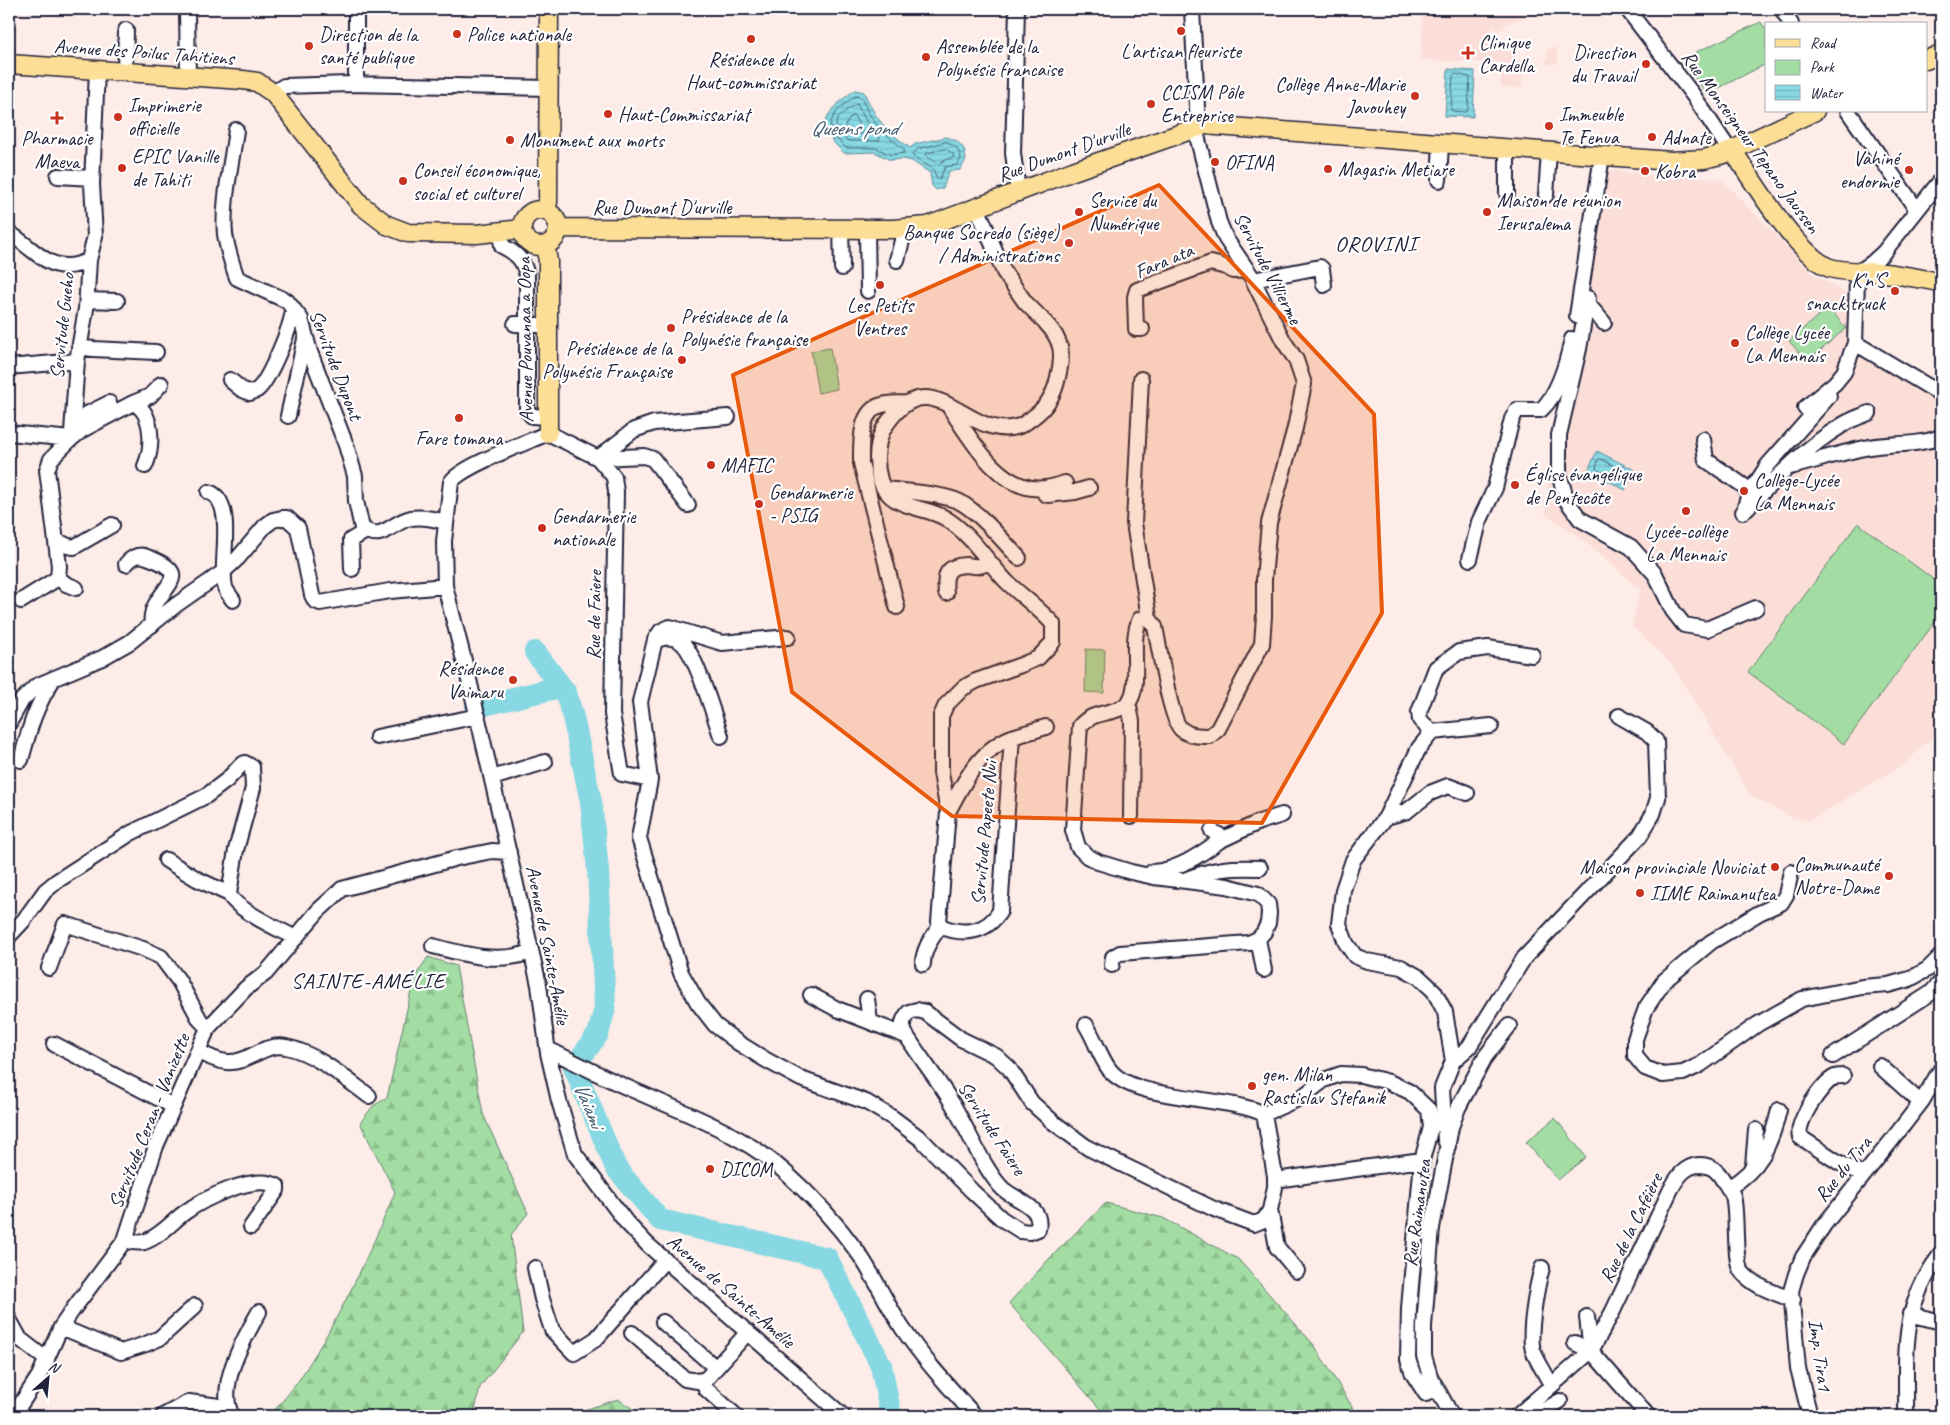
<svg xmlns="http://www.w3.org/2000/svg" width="1950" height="1425" font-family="Caveat,sans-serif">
	<defs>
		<pattern id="forest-firs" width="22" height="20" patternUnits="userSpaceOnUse" patternTransform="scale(1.25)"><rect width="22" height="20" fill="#a3dda3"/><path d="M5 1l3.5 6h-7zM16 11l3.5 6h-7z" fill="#8cbd8d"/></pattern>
		<pattern id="water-rules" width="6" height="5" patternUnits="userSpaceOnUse" patternTransform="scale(1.25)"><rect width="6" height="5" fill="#87d8e2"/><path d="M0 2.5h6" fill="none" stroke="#74b9c3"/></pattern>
	</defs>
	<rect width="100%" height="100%" fill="#fdece8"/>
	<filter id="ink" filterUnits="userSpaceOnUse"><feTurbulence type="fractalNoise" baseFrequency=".02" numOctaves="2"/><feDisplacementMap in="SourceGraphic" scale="10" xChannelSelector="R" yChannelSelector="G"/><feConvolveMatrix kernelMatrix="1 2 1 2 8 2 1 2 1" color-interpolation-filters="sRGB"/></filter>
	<g filter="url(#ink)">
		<path fill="#fcded8" d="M1423 9H1525L1528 16 1504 24 1505 29 1495 30 1492 23V34L1497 35V41H1514V60L1523 61 1522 88 1501 87 1502 63 1421 60Z
			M1556 47 1558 63 1546 65 1545 60 1548 58 1547 49Z
			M1603 169 1667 177 1691 176 1721 179 1813 274 1867 305 1860 342 1941 393V729L1904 764 1810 820 1792 818 1750 795 1673 666 1632 626 1640 590 1587 543 1545 513 1549 469 1577 346Z"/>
		<path fill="#a3dda3" stroke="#62806f" d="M1761 22 1766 30V64L1707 94 1681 59Z
			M1828 307 1846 328 1807 362 1789 341Z
			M830 348 837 389 818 393 811 351Z
			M1858 523 1941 585V614L1844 744 1748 672Z
			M1086 649 1105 650 1104 693 1085 692Z
			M1555 1118 1586 1157 1558 1180 1526 1142Z"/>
		<path fill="url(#forest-firs)" stroke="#62806f" d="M428 957 456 966 483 1114 528 1213 511 1235 523 1332 480 1387 474 1416H270C280 1403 292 1391 301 1377 339 1319 369 1256 395 1192L360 1123 373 1106 387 1098 414 978Z
			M1106 1203 1163 1218 1238 1259 1314 1345 1358 1416H1106L1009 1303 1050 1258Z
			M618 1399 643 1416H566Z"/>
		<path fill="url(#water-rules)" stroke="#5f8f9f" d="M1448 69 1475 71 1473 117 1445 116Z
			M855 90 864 92C877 122 885 129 910 148L915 144 946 137 957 141 964 149 966 160 960 170 949 171 943 188 936 190 932 186 930 173 912 161 903 159 890 160 875 152 844 153 833 142 824 125C829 109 841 100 855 90Z
			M1597 451 1635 470 1625 490 1588 470Z"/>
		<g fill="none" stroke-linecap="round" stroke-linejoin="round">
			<path stroke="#4a6b7e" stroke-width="1" d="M1455 74 1470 77 1468 109 1466 112 1453 111 1451 110 1453 76Z
				M856 96 861 97C872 123 882 132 904 149V153L891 155 876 148H846L837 139 830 125C833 112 845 103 856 96Z
				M857 104 871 130 880 138 879 141H849C844 138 837 131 836 124 836 117 851 106 857 104Z
				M854 116 862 130 861 134H851L845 125 851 117Z
				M947 142C955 146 960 150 961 159L957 165 945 167 940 178 937 179 933 169 913 156 912 154 918 149Z
				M946 149 953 154 954 157 944 160 939 164 926 156 927 153Z
				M1601 459 1626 472 1627 474 1623 482H1620L1596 469 1598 460Z"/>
			<path stroke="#87d8e2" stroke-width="22" d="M535 652 566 693 573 717 591 802 598 870 605 1008 598 1034 574 1067 616 1168 660 1220 827 1258 881 1365 891 1416
				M476 707 560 687"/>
			<g stroke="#22223b" stroke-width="18">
				<path id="minor" d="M187 9 188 76
					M1017 9 1013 153 1018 191
					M1192 9 1198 127
					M1627 9 1693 95 1730 151
					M1782 9 1791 24
					M125 72 126 30
					M356 84V9
					M273 93 284 86 350 84 549 88
					M1848 111 1917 210
					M236 130C232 161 222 203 225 234 227 249 232 264 237 278L287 301 301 319 310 352 346 445 355 476 356 501 362 528C383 543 391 522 411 518 423 516 435 519 446 522
					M1507 148V194
					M58 176 92 178
					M1439 180 1441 143
					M1546 195 1549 152
					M977 207 1004 272 1025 302 1042 319
					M841 229 842 268
					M867 229 868 291
					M500 231 502 246C516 253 524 260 527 276V410L532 416 548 417
					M9 233C36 249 52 279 89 260
					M897 260 905 229
					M1253 280 1320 267 1322 269 1324 285
					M1588 298 1587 303 1604 323
					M87 300 117 301
					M1587 303 1579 349 1559 435V474L1567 501 1580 519 1631 547 1655 574 1673 611 1684 625 1707 629 1756 608
					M1577 316 1602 156
					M515 324 548 325
					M1142 329H1136L1135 297 1137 290 1211 263 1226 267 1233 271 1246 270
					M1855 343 1941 394
					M79 347 93 349 156 352
					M9 367 77 361
					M1141 379 1134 523 1149 618
					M230 380 241 389 250 393C252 392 255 391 257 390 269 381 293 323 293 308
					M133 403 150 396 161 384
					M950 408C970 438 1001 495 1046 488 1052 487 1059 485 1065 483
					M1805 408 1835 383 1844 372 1855 343 1857 280 1860 271 1872 263 1883 253 1941 180
					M288 416 305 339
					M75 432 85 415 109 403
					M9 433 71 439
					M71 439 82 430 133 403C154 412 153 448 145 466
					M1703 439 1706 460 1744 486 1749 494
					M598 458 634 430 654 423 728 417
					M599 458 644 456 653 459 688 505
					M1790 467C1815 461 1840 453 1865 448 1892 442 1913 447 1941 437
					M884 489C902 491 945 494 960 502 981 514 1002 540 1019 558
					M209 492C237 502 219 563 225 587 226 591 230 596 233 600
					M1045 494 1048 495 1075 492 1089 488
					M1745 507 1749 494 1768 465 1829 396
					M1743 512C1774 481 1803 449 1841 426 1849 420 1859 417 1869 413
					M56 540 68 546 74 547 112 525
					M1470 559 1479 522 1495 488 1512 419 1517 410H1541C1559 393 1567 363 1572 339
					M126 564C132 557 138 553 147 557 204 577 146 590 152 625
					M352 569 351 540 366 531
					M58 578 59 566 47 470 51 459 71 439 72 432 77 361 86 309 89 260 95 236 92 184 97 70
					M58 578 66 584 76 588
					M946 593C944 575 946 566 966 565 970 565 974 567 978 566 982 566 986 563 989 562
					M21 601 58 578
					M897 607 861 463C861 444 859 410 882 405 890 403 898 403 906 403
					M788 637 722 643 670 627 661 631 655 640 640 702 650 780 639 838 681 973 698 1003 715 1025 737 1042 766 1060 801 1079 866 1102 893 1118 921 1139 972 1191 1002 1219 1021 1231 1030 1232 1038 1229C1043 1206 1017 1201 1003 1189 985 1172 966 1126 952 1103 938 1079 919 1057 905 1033 901 1024 903 1019 909 1012L917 1010 925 1012 961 1039 996 1056 1009 1068 1032 1103 1053 1122 1088 1148 1214 1209 1254 1224 1264 1220 1270 1210
					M655 640C665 638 672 635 681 642 696 653 714 716 721 736
					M1128 702 1132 721 1131 816
					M9 723 22 700 36 686 102 658 130 642 176 605 223 572 238 558 265 526 273 520 282 518H287L298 528 312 595 315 601 320 603 390 591 445 586
					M1432 732 1491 726
					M377 737 478 716
					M1012 737 1046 727
					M21 760C30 727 35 707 54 678
					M492 778 545 762
					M650 780 622 774 612 714 616 492 614 477 598 458 548 433C526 443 462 466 451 482L444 541 445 586 470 684 539 985 548 1053 559 1101 575 1154 626 1222 648 1245 843 1416
					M948 812C963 783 980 749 1012 737L1000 911C987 933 963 936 940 926L939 922 948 812 941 773V716L946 705 963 688 976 681 1021 665 1038 658 1053 642V624C1039 608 1021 596 1006 581 986 560 970 533 945 518 923 505 890 510 880 480 875 463 876 440 886 425 932 357 966 440 1016 427 1022 426 1028 421 1032 418 1046 408 1055 393 1058 377 1064 353 1062 340 1045 322
					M1386 817 1407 811 1430 793 1448 786 1467 793
					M1219 841 1259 822 1282 815
					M166 860 197 879 229 894
					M1152 872C1176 871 1200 855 1219 841V835L1212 831
					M1791 872 1786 895 1781 903 1759 913 1711 942 1664 981 1646 1008 1635 1039V1056L1645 1068 1663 1075 1683 1073 1700 1065 1758 1024 1802 999 1862 987 1888 985 1910 979 1928 969 1941 956
					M1185 880C1212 868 1232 867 1260 868
					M9 936 24 920 45 891 57 881 131 833 206 796 227 780 241 765 245 763 252 767 253 788 236 850 229 894C235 909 280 930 296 938
					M1258 939 1264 970
					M433 946C466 955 498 964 531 952
					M923 964C923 949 932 938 940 926
					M1112 965 1113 957 1120 953 1249 943 1258 939 1264 932 1268 923 1269 913 1268 904 1258 894 1227 886 1154 877 1131 872 1098 862 1087 856 1078 847 1073 830 1080 726C1094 709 1115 716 1128 703 1143 686 1128 642 1140 619L1149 618 1155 627C1159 645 1170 719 1181 729 1189 736 1199 736 1210 736L1218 729 1262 644 1264 616V579L1269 523 1295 428 1304 384 1296 360 1283 340 1250 274 1226 239 1219 222 1195 128
					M49 968 65 924 143 949 161 957 179 981 200 1020 208 1028
					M811 995 837 1009 906 1036
					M867 999 870 1021
					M1086 1025C1095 1039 1099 1055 1109 1069 1133 1102 1226 1095 1264 1114
					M54 1044 173 1106
					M548 1049C578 1064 608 1080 640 1093 690 1115 744 1135 785 1172 812 1196 838 1225 859 1254 875 1277 887 1305 903 1329 924 1360 950 1388 975 1416
					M198 1051C207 1056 216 1061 227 1062 248 1064 264 1042 286 1047 314 1052 346 1079 369 1096
					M1833 1056 1931 993 1941 982
					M1453 1061 1469 1047 1524 958 1640 836 1653 814 1658 798 1656 741 1647 732 1619 716
					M1880 1066 1920 1102
					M1843 1076C1840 1076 1837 1076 1835 1077 1822 1083 1795 1123 1800 1137L1838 1162 1864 1175
					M1264 1114 1302 1097 1324 1080 1341 1074 1361 1075 1389 1082 1410 1092 1429 1110 1431 1127 1422 1160
					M1264 1114 1275 1176V1187L1270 1210 1277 1247 1297 1271
					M1448 1146 1445 1140 1442 1088 1453 1061 1445 1012 1434 991 1419 977 1401 967 1367 961 1355 956 1346 943 1339 924 1343 890 1353 860 1386 817 1419 748 1432 732 1420 720 1419 712 1436 668 1459 652 1488 648 1532 655
					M1753 1166 1756 1130
					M1275 1180 1422 1160 1409 1308 1408 1359 1413 1374 1426 1394 1437 1389
					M1728 1188C1760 1169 1771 1145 1779 1110
					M125 1240C131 1242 138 1243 144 1242 159 1237 172 1222 184 1213 203 1199 255 1173 277 1186V1190L251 1227
					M535 1268 542 1299 552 1330 574 1353 596 1339 665 1260
					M1542 1268C1537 1285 1528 1334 1533 1350 1535 1358 1547 1376 1551 1385
					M1910 1314 1941 1322
					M1587 1317 1591 1351
					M9 1319 20 1339 47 1360
					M663 1322 716 1368
					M61 1327 121 1352 146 1344 160 1338 195 1306
					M632 1333 685 1379 698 1381 706 1379 748 1332
					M1575 1343 1591 1351 1648 1416
					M703 1381 706 1389 736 1416
					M13 1416 39 1376 61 1327 74 1308 125 1240 156 1146 208 1028 246 988 266 973 318 911 342 889 457 858 492 851 509 852
					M163 1416 189 1402 227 1407
					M232 1416C216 1386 244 1339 259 1312
					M1452 1416 1430 1376 1424 1356V1326L1432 1228 1451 1127 1458 1108 1485 1057 1509 1026
					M1517 1416 1591 1351 1613 1311 1671 1189C1677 1178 1684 1166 1699 1165 1711 1165 1717 1170 1723 1180 1726 1185 1731 1190 1733 1196 1738 1214 1733 1262 1742 1272 1754 1287 1776 1293 1793 1300
					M1534 1416 1560 1401
					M1810 1416 1798 1368 1791 1291 1796 1274 1803 1257 1824 1225 1892 1140 1922 1101 1941 1069
					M1906 1416C1907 1352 1899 1309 1941 1254"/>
			</g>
			<g stroke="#22223b" stroke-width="21">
				<path id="major" d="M1926 60 1941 54
					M9 64 243 80 257 82 273 93 361 205 387 225 408 233 477 234 522 229
					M1730 151 1737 157C1755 185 1800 257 1830 268 1847 273 1867 271 1884 273 1903 275 1922 279 1941 282
					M522 228a18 18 0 1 1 36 0a18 18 0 1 1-36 0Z
					M546 211 548 202 549 9
					M558 228 893 229 928 226 1073 171 1205 125 1671 161 1704 159 1724 154 1815 111
					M545 245 548 261V433"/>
			</g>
			<use href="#minor" stroke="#fff" stroke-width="14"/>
			<use href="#major" stroke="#fcde96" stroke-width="18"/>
		</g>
	</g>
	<path fill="#e8590c" fill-opacity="0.2" stroke="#e8590c" stroke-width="4" stroke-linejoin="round" d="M1159 185 1374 414 1382 613 1262 823 952 816 792 692 733 375Z"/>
	<g fill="#c8321e" stroke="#fff" stroke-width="2">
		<circle cx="1181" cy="31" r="5"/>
		<circle cx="457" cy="34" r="5"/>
		<circle cx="751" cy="39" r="5"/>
		<circle cx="309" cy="46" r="5"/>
		<path d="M1465.5 45.5h5v5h5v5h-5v5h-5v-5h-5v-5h5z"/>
		<circle cx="926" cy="57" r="5"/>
		<circle cx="1646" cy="64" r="5"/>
		<circle cx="1415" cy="96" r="5"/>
		<circle cx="1151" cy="104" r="5"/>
		<circle cx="608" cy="114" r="5"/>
		<circle cx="118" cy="117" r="5"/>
		<path d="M54.5 110.5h5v5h5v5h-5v5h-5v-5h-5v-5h5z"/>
		<circle cx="1549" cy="126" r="5"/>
		<circle cx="1652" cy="137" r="5"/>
		<circle cx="510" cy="140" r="5"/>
		<circle cx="1215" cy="162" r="5"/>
		<circle cx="122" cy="168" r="5"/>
		<circle cx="1328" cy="169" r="5"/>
		<circle cx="1909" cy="170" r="5"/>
		<circle cx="1645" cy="171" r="5"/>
		<circle cx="403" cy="181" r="5"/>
		<circle cx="1079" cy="212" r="5"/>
		<circle cx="1487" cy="212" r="5"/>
		<circle cx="1069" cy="243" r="5"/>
		<circle cx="880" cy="285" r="5"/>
		<circle cx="1895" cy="291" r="5"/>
		<circle cx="671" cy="328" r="5"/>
		<circle cx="1735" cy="343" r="5"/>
		<circle cx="682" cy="360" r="5"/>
		<circle cx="459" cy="418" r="5"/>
		<circle cx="711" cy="465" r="5"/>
		<circle cx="1515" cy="485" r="5"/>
		<circle cx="1744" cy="491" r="5"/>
		<circle cx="759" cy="504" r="5"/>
		<circle cx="1686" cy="511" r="5"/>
		<circle cx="542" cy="528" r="5"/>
		<circle cx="513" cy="680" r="5"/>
		<circle cx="1775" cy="867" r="5"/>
		<circle cx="1889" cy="876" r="5"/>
		<circle cx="1640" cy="893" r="5"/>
		<circle cx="1252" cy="1086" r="5"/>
		<circle cx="710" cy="1169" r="5"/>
	</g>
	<g text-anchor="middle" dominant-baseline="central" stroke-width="4.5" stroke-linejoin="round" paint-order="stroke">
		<g font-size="20" fill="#22223b" stroke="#fff" text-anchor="start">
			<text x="319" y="34">Direction de la<tspan x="319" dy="23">santé publique</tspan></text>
			<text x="467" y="34">Police nationale</text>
			<text x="1479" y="42">Clinique<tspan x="1479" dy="23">Cardella</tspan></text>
			<text x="936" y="46">Assemblée de la<tspan x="936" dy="23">Polynésie francaise</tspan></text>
			<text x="1181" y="51" text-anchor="middle">L'artisan fleuriste</text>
			<text x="1636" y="52" text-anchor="end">Direction<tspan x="1636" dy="23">du Travail</tspan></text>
			<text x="751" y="59" text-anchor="middle">Résidence du<tspan x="751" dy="23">Haut-commissariat</tspan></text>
			<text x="1405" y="84" text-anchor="end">Collège Anne-Marie<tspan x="1405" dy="23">Javouhey</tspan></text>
			<text x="1161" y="92">CCISM Pôle<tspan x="1161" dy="23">Entreprise</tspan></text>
			<text x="128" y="105">Imprimerie<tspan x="128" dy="23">officielle</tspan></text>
			<text x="618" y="114">Haut-Commissariat</text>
			<text x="1559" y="114">Immeuble<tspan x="1559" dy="23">Te Fenua</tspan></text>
			<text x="1662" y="137">Adnate</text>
			<text x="57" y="138" text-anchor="middle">Pharmacie<tspan x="57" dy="23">Maeva</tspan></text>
			<text x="520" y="140">Monument aux morts</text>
			<text x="132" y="156">EPIC Vanille<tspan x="132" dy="23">de Tahiti</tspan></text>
			<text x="1899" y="158" text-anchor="end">Vahiné<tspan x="1899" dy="23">endormie</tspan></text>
			<text x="1225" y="162">OFINA</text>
			<text x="1338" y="169">Magasin Metiare</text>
			<text x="413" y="170">Conseil économique,<tspan x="413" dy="23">social et culturel</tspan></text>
			<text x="1655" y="171">Kobra</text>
			<text x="1089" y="200">Service du<tspan x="1089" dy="23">Numérique</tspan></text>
			<text x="1497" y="200">Maison de réunion<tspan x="1497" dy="23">Ierusalema</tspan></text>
			<text x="1059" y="232" text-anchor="end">Banque Socredo (siège)<tspan x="1059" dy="23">/ Administrations</tspan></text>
			<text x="1885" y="280" text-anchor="end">K'n'S<tspan x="1885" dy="23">snack truck</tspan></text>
			<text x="880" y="305" text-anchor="middle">Les Petits<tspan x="880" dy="23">Ventres</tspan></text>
			<text x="681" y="316">Présidence de la<tspan x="681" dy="23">Polynésie française</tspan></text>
			<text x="1745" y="332">Collège Lycée<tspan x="1745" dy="23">La Mennais</tspan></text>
			<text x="672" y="348" text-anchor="end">Présidence de la<tspan x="672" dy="23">Polynésie Française</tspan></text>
			<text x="459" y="438" text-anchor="middle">Fare tomana</text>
			<text x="721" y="465">MAFIC</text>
			<text x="1525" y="474">Église évangélique<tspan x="1525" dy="23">de Pentecôte</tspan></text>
			<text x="1754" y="480">Collège-Lycée<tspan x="1754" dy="23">La Mennais</tspan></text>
			<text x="769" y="492">Gendarmerie<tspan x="769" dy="23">- PSIG</tspan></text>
			<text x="552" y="516">Gendarmerie<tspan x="552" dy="23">nationale</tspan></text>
			<text x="1686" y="531" text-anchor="middle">Lycée-collège<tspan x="1686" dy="23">La Mennais</tspan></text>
			<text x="503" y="668" text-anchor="end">Résidence<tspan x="503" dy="23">Vaimaru</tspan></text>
			<text x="1879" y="864" text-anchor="end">Communauté<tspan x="1879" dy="23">Notre-Dame</tspan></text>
			<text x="1765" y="867" text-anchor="end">Maison provinciale Noviciat</text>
			<text x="1650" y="893">IIME Raimanutea</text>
			<text x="1262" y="1074">gen. Milan<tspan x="1262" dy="23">Rastislav Stefanik</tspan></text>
			<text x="720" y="1169">DICOM</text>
		</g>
		<g font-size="20" fill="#22223b" stroke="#fff">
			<text transform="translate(144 52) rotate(4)">Avenue des Poilus Tahitiens</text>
			<text transform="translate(1751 142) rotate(54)">Rue Monseigneur Tepano Jaussen</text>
			<text transform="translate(1064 152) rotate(-20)">Rue Dumont D'urville</text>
			<text x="662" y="207">Rue Dumont D'urville</text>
			<text transform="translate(1164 261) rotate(-23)">Fara ata</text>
			<text transform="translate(1268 268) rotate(62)">Servitude Villierme</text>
			<text transform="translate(62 326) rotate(-84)">Servitude Gueho</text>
			<text transform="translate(525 340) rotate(-91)">Avenue Pouvanaa a Oopa</text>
			<text transform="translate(336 365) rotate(69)">Servitude Dupont</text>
			<text transform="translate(594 615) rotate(-89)">Rue de Faiere</text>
			<text transform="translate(984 833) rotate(-85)">Servitude Papeete Nui</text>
			<text transform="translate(548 945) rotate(79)">Avenue de Sainte-Amélie</text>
			<text transform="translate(149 1121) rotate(-68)">Servitude Ceran - Vanizette</text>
			<text transform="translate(992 1128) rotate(57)">Servitude Faiere</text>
			<text transform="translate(1843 1169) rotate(-51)">Rue du Tira</text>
			<text transform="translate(1417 1213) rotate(-82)">Rue Raimanutea</text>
			<text transform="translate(1631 1228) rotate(-64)">Rue de la Caféière</text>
			<text transform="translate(731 1291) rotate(41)">Avenue de Sainte-Amélie</text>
			<text transform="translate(1820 1355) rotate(82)">Imp. Tira1</text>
		</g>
		<g font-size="21" font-style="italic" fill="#40596d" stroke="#fff">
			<text x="854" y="128">Queens pond</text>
			<text transform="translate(589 1105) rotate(67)">Vaiami</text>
		</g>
		<g font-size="22" letter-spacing="1" fill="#22223b" stroke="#fff">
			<text x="1376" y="244">OROVINI</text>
			<text x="368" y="981">SAINTE-AMÉLIE</text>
		</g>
	</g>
	<rect width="1950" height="1425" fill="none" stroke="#fff" stroke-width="30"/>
	<rect x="15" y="15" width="1920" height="1395" fill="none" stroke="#22223b" stroke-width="2" filter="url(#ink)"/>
	<rect x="1765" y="22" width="162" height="90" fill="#ffffff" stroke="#a7a7b1"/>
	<rect x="1775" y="39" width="25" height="8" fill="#fcde96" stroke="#a7a7b1"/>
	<text x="1810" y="48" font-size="15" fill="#22223b">Road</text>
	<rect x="1775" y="60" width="25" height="15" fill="#a3dda3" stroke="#a7a7b1"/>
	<text x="1810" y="72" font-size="15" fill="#22223b">Park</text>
	<rect x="1775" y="85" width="25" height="15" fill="url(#water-rules)" stroke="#a7a7b1"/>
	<text x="1810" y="98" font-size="15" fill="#22223b">Water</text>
	<g transform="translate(48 1378) rotate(27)" stroke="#ffffff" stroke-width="4" paint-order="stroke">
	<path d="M0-4L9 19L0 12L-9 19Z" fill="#22223b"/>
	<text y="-8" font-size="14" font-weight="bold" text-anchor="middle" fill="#22223b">N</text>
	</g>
</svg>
